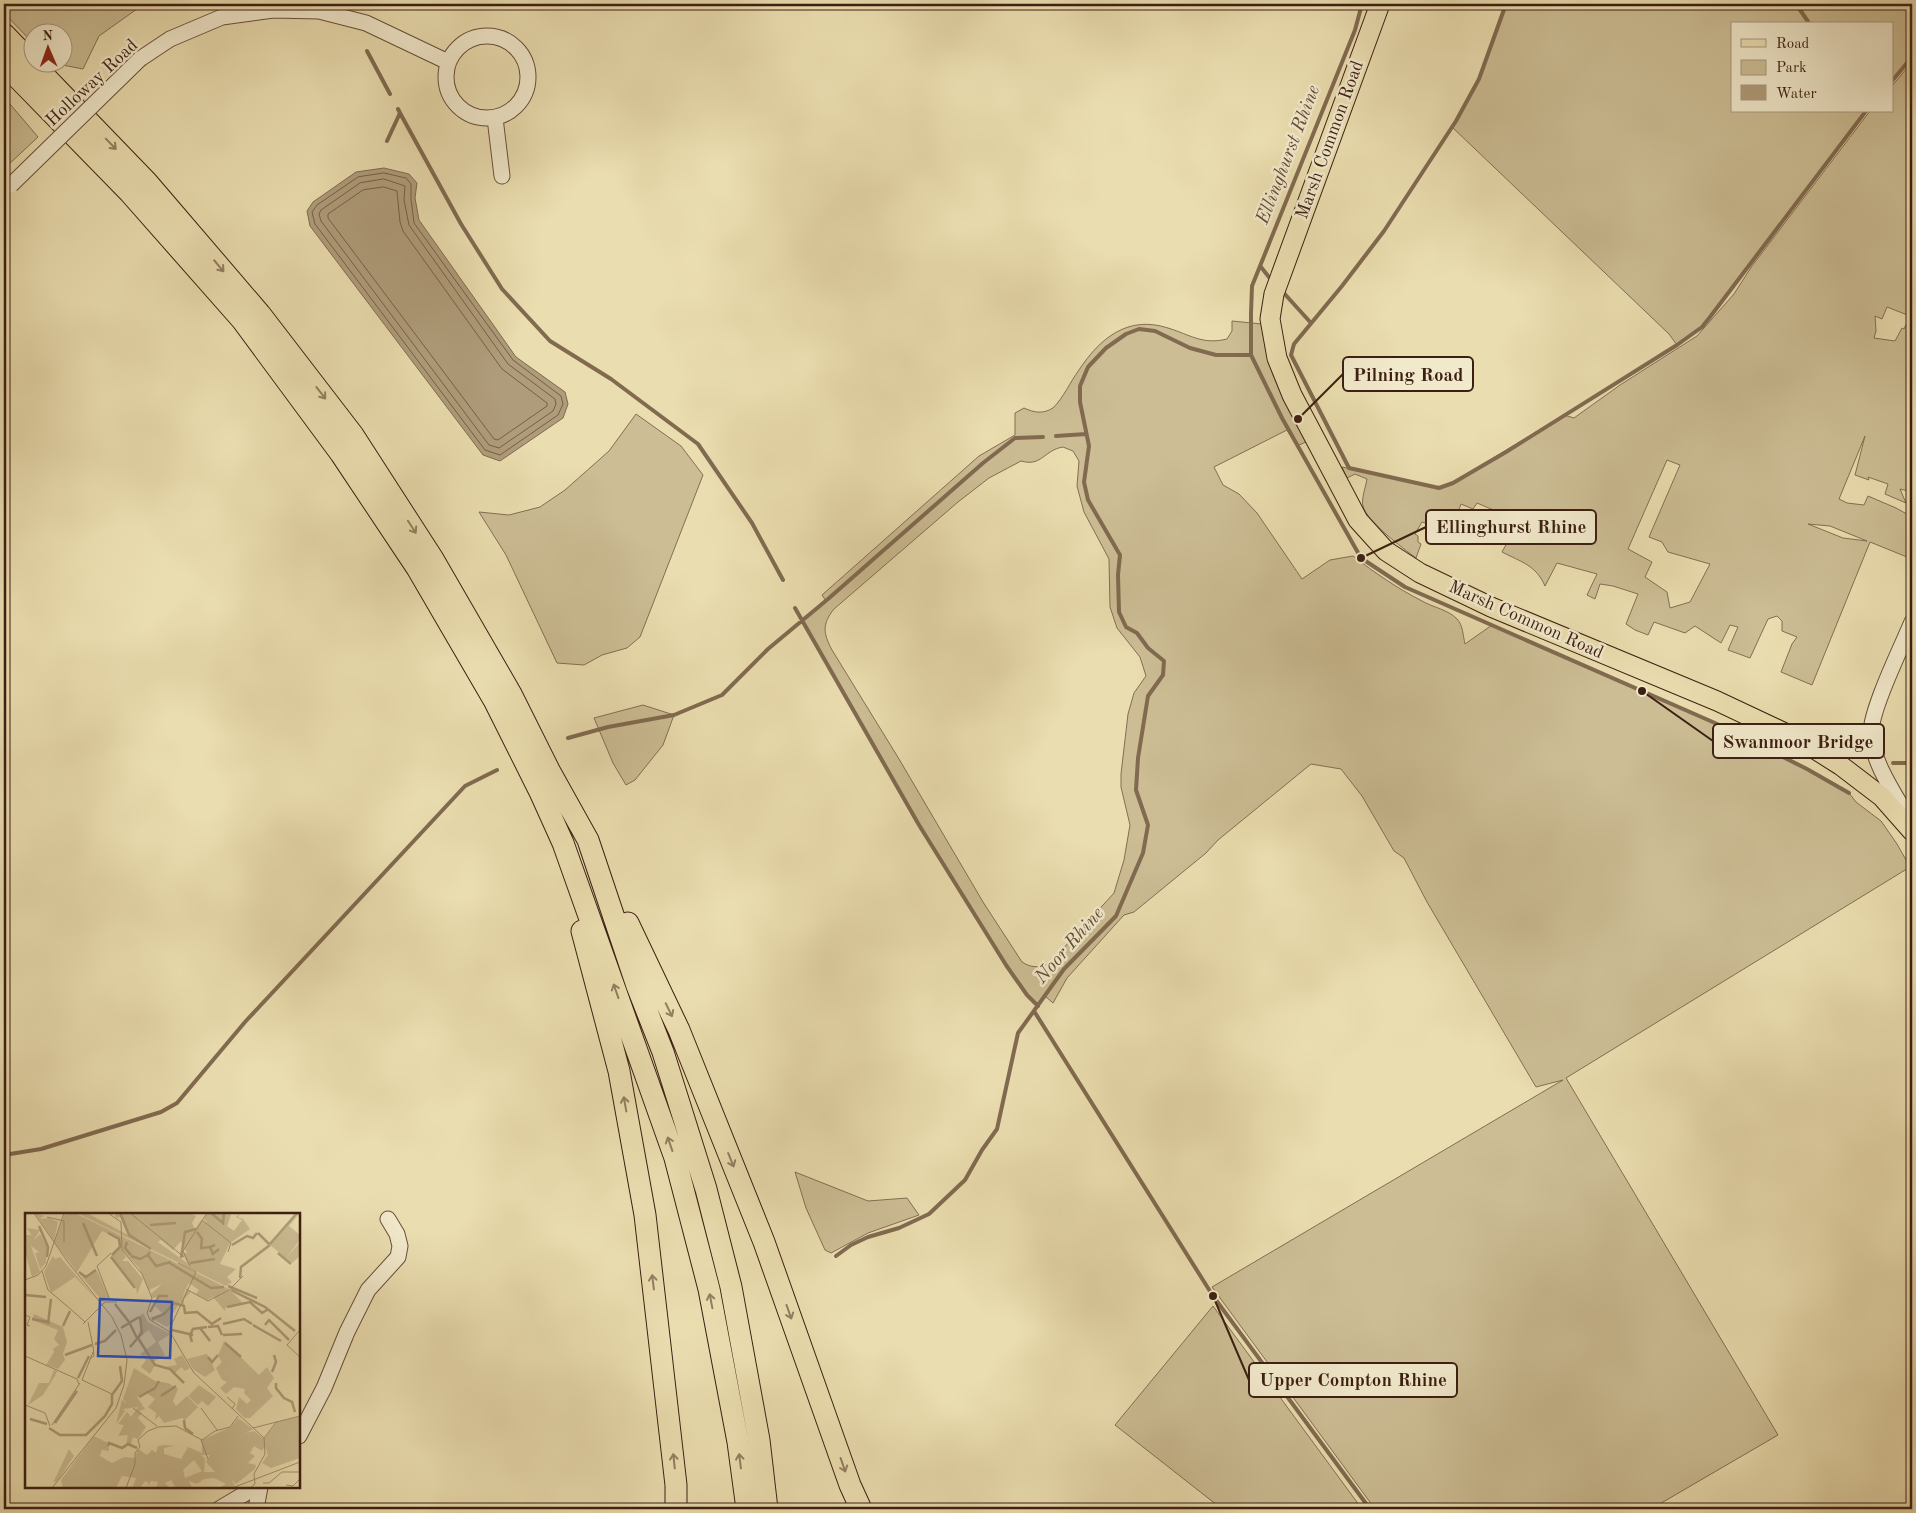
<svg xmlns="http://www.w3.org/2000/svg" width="1916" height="1513" font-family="'Old Standard TT',serif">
	<rect width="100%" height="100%" fill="#eaddaf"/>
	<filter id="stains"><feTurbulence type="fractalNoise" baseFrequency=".004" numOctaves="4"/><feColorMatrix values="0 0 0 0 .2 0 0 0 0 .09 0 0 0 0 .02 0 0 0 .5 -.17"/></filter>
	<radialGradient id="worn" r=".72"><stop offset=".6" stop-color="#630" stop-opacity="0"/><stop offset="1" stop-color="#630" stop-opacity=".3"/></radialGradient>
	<path fill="#ccbd94" stroke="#846e53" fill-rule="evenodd" d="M4 4H144L99 36 83 69 52 63 62 62V32H32V42L4 13Z
		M1506 4H1912V57L1892 81V24H1732V111H1866L1710 317 1702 327 1677 345 1669 334 1452 127 1479 79Z
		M1912 62V492L1900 489 1906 503 1885 494 1888 484 1868 477 1869 480 1855 475 1865 436 1839 499 1847 503 1864 505 1868 496 1896 508 1912 517V559L1870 542 1812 685 1781 672 1792 644 1797 637 1782 631V621L1777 616 1768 619 1750 658 1728 650 1738 627 1730 625 1721 643 1695 626 1685 633 1654 622 1648 635 1635 630 1626 624 1638 594 1613 586 1600 584 1595 599 1587 595 1597 574 1557 563 1545 586C1536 565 1521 562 1502 552L1508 541 1491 532 1498 512 1477 503 1473 509 1461 504 1458 512 1470 518 1466 530 1447 522 1428 517 1425 523 1422 522 1415 534 1418 536V542L1421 544 1416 558C1403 548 1367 522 1363 506 1361 499 1366 486 1367 479L1355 474 1347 478 1342 467 1439 488 1452 483 1564 415 1574 418 1620 385 1697 336 1734 294 1752 266 1870 111H1892V86ZM1887 307 1910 316 1904 329 1902 328 1895 341 1874 338 1876 331 1875 316 1882 319ZM1667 460 1680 465 1649 537 1662 542 1668 552 1710 564 1690 602 1670 608 1667 592 1645 577 1652 562 1628 549ZM1808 524 1830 526 1867 541 1843 538Z
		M4 97 38 137 7 166 4 162Z
		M1232 321 1262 324 1308 441 1297 446 1287 430 1214 467 1223 485 1239 494 1257 513 1302 579 1330 560 1353 556C1375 573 1397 588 1422 601 1432 607 1449 610 1457 619 1463 625 1463 636 1465 644L1492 625 1715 723 1807 769 1849 793 1856 802 1881 821 1897 844 1910 867 1566 1078 1778 1435 1651 1509H1375L1212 1287 1563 1080 1536 1087 1427 902 1404 858 1394 851 1362 796 1341 769 1311 764 1218 840 1206 853 1134 912 1124 915 1067 978 1053 1003 1045 996 1038 1006C1006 974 985 931 962 893 906 804 854 712 802 621L826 601 822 595 979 456 1015 435V413L1024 408C1035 413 1043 414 1053 408 1064 397 1070 382 1079 370 1100 338 1128 315 1168 328 1191 335 1202 345 1227 339L1232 331ZM1063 447 1073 451 1079 461 1077 486 1084 512 1109 559 1110 607 1117 628 1140 657 1146 676 1134 693 1128 714 1121 774V787L1130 825 1124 860 1114 893 1050 963C1039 968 1031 968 1022 962L983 902 899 759 832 650C823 633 822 624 834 609L958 502 989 478 1021 461C1042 467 1044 450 1063 447Z
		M636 414 681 446 703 475 640 637 627 648 602 655 584 665 557 663 506 555 479 512 509 515 540 507 565 490 609 451Z
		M643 705 674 715 663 745 635 780 626 785 613 763 594 718Z
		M795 1172 868 1201 907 1198 919 1215 868 1233 831 1253 825 1250 806 1208Z
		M1213 1306 1362 1509H1222L1115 1425Z"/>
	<path fill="#af9c7a" stroke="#816a50" d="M384 168 409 174 417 183 415 198 419 220 516 357 565 392 568 404 563 418 500 461 483 455 310 226 307 211 313 202 356 172Z"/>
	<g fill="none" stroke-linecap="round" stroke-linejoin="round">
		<path stroke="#765e46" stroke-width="1" d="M384 173 406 178 411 184V199L414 223 513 360 561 396 563 404 558 415 500 455 485 450 315 224 312 212 317 205 358 177Z
			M384 179 405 186 404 200 409 225 508 364 555 399 556 404 553 411 499 448 489 445 321 221 319 214 321 210 360 183Z
			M384 187 397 191 400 222 403 231 502 369 547 403V406L498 440 494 439 328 218V214L363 190Z"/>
		<path stroke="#816a50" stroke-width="4" d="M1362 4 1355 30 1252 286 1251 313V355L1282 418 1361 558 1405 587 1715 723 1807 769 1849 793
			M1506 4 1479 79 1456 121 1384 231 1342 286 1294 344 1291 355 1349 468 1439 488 1453 483 1506 452 1677 345 1702 327 1710 317 1866 111
			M1796 4 1809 23
			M1908 4 1912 5
			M367 51 390 94
			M1892 81 1912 57
			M400 113 461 224 502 289 550 341 611 379 698 444 752 523 783 580
			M387 141 400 113 398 109
			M1261 267 1272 281
			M1282 291 1311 323
			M1056 436 1086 434
			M795 608 919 825 1006 965 1027 995 1038 1006
			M568 738 608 727 674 715 722 695 768 649 828 599 983 463 1015 438 1043 437
			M1893 763H1912
			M1034 1011 1213 1296 1370 1509
			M4 1155 41 1149 161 1112 177 1103 245 1022 465 786 497 770
			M836 1256 851 1245 868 1237 899 1228 929 1214 965 1180 982 1150 997 1129 1018 1033 1064 969 1116 916 1143 853 1148 825 1136 790 1138 758 1148 696 1163 675 1164 661 1148 648 1137 633 1126 627 1119 612 1118 575 1120 555 1088 500 1084 482 1089 446 1080 402V386L1088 367 1106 348 1126 334 1139 329 1155 331 1190 348 1216 355H1251"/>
		<g stroke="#684e39" stroke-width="17">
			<path id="minor" d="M446 77a41 41 0 1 1 82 0a41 41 0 1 1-82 0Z
				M140 59 170 39 222 17 273 10 319 11 366 23 448 62
				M495 118 502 176
				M1802 741C1825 743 1850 745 1871 733
				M1910 821C1896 796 1872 762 1871 734 1870 711 1902 646 1912 622
				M299 1436 324 1388 347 1332 368 1290 398 1257 400 1246 397 1234 388 1219
				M219 1509 256 1487
				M256 1509 260 1487"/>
		</g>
		<g stroke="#3c1f12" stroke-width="21">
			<path id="major" d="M1380 4 1274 294 1270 319 1277 358 1292 395 1358 520 1386 551 1420 573 1491 607 1717 701 1802 741 1840 765 1882 797 1912 831"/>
		</g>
		<g stroke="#3c1f12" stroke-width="23">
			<path id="highway" d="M4 34 147 182 260 314 353 435 433 559 511 694 549 770 588 840 637 986 663 1052 706 1189 731 1287 759 1440 767 1509
				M4 64 130 193 242 320 341 454 417 568 495 702 540 792 563 843 675 1158 709 1289 738 1442 747 1509
				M628 923 679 1030 764 1242 850 1485 861 1509
				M582 931 619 1071 645 1215 676 1485V1509"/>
		</g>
		<use href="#minor" stroke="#f1e9cb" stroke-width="15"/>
		<use href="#major" stroke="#eaddaf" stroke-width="19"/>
		<use href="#highway" stroke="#eaddaf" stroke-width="21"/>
		<g stroke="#684e39" stroke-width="17" stroke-linecap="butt">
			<path id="minor-bridge" d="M11 185 140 59"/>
		</g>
		<use href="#minor-bridge" stroke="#f1e9cb" stroke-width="15"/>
	</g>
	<defs><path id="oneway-shaft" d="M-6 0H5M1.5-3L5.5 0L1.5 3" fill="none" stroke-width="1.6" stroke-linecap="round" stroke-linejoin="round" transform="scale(1.25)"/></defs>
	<g stroke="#937e60">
		<use href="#oneway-shaft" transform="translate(111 144) rotate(46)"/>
		<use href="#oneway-shaft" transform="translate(219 266) rotate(50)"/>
		<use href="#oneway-shaft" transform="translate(321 393) rotate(52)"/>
		<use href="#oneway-shaft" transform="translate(412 527) rotate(57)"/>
		<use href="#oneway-shaft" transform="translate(616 991) rotate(-109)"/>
		<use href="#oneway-shaft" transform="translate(669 1010) rotate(64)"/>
		<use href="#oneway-shaft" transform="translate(625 1104) rotate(-100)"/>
		<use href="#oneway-shaft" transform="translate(670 1144) rotate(-109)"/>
		<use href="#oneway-shaft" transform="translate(731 1160) rotate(68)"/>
		<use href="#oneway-shaft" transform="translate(653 1282) rotate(-97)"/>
		<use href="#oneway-shaft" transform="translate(711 1301) rotate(-101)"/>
		<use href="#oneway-shaft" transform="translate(789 1312) rotate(70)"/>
		<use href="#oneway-shaft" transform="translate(674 1461) rotate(-96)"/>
		<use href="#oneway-shaft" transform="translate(740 1461) rotate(-97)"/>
		<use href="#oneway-shaft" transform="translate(843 1465) rotate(71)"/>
	</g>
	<g text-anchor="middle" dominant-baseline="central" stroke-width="5" stroke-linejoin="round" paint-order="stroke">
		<g font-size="18" fill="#3c1f12" stroke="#f1e9cb">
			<text transform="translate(92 83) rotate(-43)">Holloway Road</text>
			<text transform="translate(1330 140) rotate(-70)">Marsh Common Road</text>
			<text transform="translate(1526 620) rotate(24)">Marsh Common Road</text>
		</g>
		<g font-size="19" font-style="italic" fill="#644b36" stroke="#f1e9cb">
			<text transform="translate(1289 155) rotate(-69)">Ellinghurst Rhine</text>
			<text transform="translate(1070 946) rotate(-49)">Noor Rhine</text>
		</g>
	</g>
	<g transform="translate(25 1213)">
		<rect width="275" height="275" fill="#eaddaf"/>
		<path d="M10 0 20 3 17 4 15 6 24 5 33 9 29 28ZM40 0H50L204 76 218 90 201 94 200 98 188 84 182 87 171 81 174 77 164 70 160 77 157 87 161 77 166 79 159 86V93L156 92V88L147 102V110L142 114 130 107 128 109 125 105 138 101 130 93 134 83 128 85 126 81 137 71 124 77 114 55 98 38 94 26 77 18 52 59 29 29ZM52 0H62L103 22 96 4 91 5 90 1 164 0 171 3 167 10 170 16 176 7 182 10 179 6 182 0H203L206 2 202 13 209 18 217 7 211 4 215 0 213 4 218 6 225 16 205 30 195 51 211 56 202 64 207 69 201 73ZM136 27 148 37 156 28 162 40H156V44L159 43 162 50 133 29ZM272 0H275L264 13 275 22V27L261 45 245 32ZM2 15 15 17 9 27 15 21 22 34 21 50 15 56 10 40 14 39 6 33 15 59 7 64 0 39V22H6ZM275 29V43L267 50 261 45ZM95 34 101 44 97 48H103L118 66 112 81 111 74 86 43ZM28 43 30 46 35 44 76 91 50 64 26 80 19 59ZM72 58 84 85 78 89 53 59 61 65ZM118 100 123 109 146 121 133 129 140 142 128 149 130 152 125 161 116 154 121 147 115 141 131 129 124 117 113 125 105 111ZM115 104 117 113 112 124 105 111ZM9 101 38 114 42 129 38 141 40 147 33 156 21 152 29 139 28 136 34 132 29 126 33 117 7 107ZM199 128 234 162 242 154 249 165 242 175 248 183 225 205H220L211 196 214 184 222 191 226 187 219 180 220 176 209 174 201 181 195 175 202 169 197 167 191 155 197 149 193 143ZM182 141 190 157 180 164 169 157 162 146ZM157 142 165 155 160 158 156 154 150 160 140 154 152 152 149 146ZM109 155 130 168 143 170 153 176 148 188 151 193 162 183 173 194 160 207 157 205 139 210 134 203 130 207 131 200 123 194 130 186 122 180 112 184 120 196 114 198 117 200 113 205 121 214 113 226 108 224 106 231 101 232 103 222 93 223 99 212 93 211 102 199 106 204 113 194 98 196 100 198 91 211 97 187 102 191 98 186ZM29 157 32 158 30 163 18 182 3 192 14 170H24ZM174 172 191 184 183 193 177 188 173 192 163 183ZM275 203V245L246 255 237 250 243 242 240 233 237 238 229 233 225 240 230 243 223 250 231 252 230 256 211 271 206 266 210 272 206 275H194L201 271 189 265 179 266 172 271 164 268 167 275H151L146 267 140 270 145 275H131L133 269 126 268 122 275 124 270 120 268 115 275H107L111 265 97 263 91 275H38L36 267 69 223 83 230 84 238 77 237 75 243 87 250 99 244 110 245 113 236 122 242 127 237 131 240 133 233 139 232 150 233 139 235V241L156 246 163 234 177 240V227L206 214 213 205 228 216 221 220 229 218 239 226 252 209ZM176 242H185L181 249 190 259H179L180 246ZM169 247 177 258 160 265 158 257ZM44 236 49 243 33 267 28 270Z" fill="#ccbd94" fill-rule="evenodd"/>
		<path fill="none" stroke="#af9c7a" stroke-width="2.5" d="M95 0 104 22 126 36M186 0 198 10 199 0M58 10 72 43M125 12 151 10M14 13 23 34 22 44M172 19 177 26 176 35 185 34M83 20 94 26 95 34 87 42M233 20 244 31M102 29 100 35 106 42M245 31 272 0M190 32 185 34 188 41 194 36M207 32 222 23 228 25 232 20M125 39 123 42 131 53 146 49M253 40 266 51M106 43 115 46 123 42M86 44 110 75M156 45 160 19 171 16M143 49 186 75 199 74M165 50 190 46M54 59 61 64 71 57M215 65 216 54 245 32M203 73 232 85M206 77 240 94 270 118M0 82 21 84M149 90 159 93 160 100 172 99 187 111 196 105M90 91 104 109M202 94 225 89 237 100 242 97M125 99 134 83H143M7 106 23 109M127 106 139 101 149 90M23 111 26 86M105 111 112 125M198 111 219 106 227 111M228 112 256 128M240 112 244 107 264 127M38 113 45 98M183 114 193 113 197 122M96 115 114 104M175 115 185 128M147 117 168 122M198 122 217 121M113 125 130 152 145 156 159 170M167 129 165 122 168 116 182 114M200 130 216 144M70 131 80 128 91 117M105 134 117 120 115 104M40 142 67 132M183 144 187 149 193 142M247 159 251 149 249 142M53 165 64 143M251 170V175L259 185 267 189 270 199M136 183 151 173M114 184 130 175 134 168M5 206 22 211M159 207 160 215 168 221M30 210 52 178M24 215 35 222H61L80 203 87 191V182L97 168 95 153M83 233 84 230 97 235 103 231 112 235"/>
		<path fill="none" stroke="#a49170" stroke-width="1" d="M9 0 42 48 87 104 96 122 102 147 99 172 91 195 27 275M83 0 96 9 97 37 117 61 127 85 122 100 125 107 145 119 169 160 239 225 240 241 229 261 230 271 225 275M105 0 159 44M0 3V19M22 4 39 8V29M177 7 206 30 203 39M165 53 158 38 182 0M17 58 23 77 42 93M0 67 13 62 21 53 39 0M161 76 183 88 204 77 218 63M85 87 72 53 86 40M41 92 60 109M0 102 5 104 2 112 5 113M63 109 68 133 69 143 65 146M58 111 80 89H92M275 117 262 132 275 144M146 120 145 115 171 59 153 50M68 139 57 167 87 181M0 143 52 166 54 171M202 184 210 191 207 196M0 192 20 200 25 213M108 195 132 213M176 195 192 217M27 212 55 170M228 215 275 203M239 225 252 208M176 227 183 246M238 270H244L257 259H275M261 272 268 273 275 266M101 275 110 251V240L115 234 113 227 123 218 133 214 151 213 177 227 190 218 205 214 213 203M207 275 275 249"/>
		<path fill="#1d4ed8" fill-opacity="0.15" stroke="#1d4ed8" stroke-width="2.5" d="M75 86 147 89 145 145 73 143Z"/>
		<rect width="275" height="275" fill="none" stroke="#3c1f12" stroke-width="2.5"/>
	</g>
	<path fill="none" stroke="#3c1f12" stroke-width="2" d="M1298 419L1343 374M1361 558L1426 527M1642 691L1713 741M1213 1296L1249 1380"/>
	<g fill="#3c1f12" stroke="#f1e9cb" stroke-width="2">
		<circle cx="1298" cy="419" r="5"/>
		<circle cx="1361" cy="558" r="5"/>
		<circle cx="1642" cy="691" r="5"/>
		<circle cx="1213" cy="1296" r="5"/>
	</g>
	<g fill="#f1e9cb" stroke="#3c1f12" stroke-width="2">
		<rect x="1343" y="357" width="130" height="34" rx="5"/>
		<rect x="1426" y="510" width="170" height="34" rx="5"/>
		<rect x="1713" y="724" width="171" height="34" rx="5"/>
		<rect x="1249" y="1363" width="208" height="34" rx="5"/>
	</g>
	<g font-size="19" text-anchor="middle" font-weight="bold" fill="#3c1f12">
		<text x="1408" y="381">Pilning Road</text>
		<text x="1511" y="533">Ellinghurst Rhine</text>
		<text x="1798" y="748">Swanmoor Bridge</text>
		<text x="1353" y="1386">Upper Compton Rhine</text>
	</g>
	<rect width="1916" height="1513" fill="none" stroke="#eaddaf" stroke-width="20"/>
	<rect x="5" y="5" width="1906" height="1503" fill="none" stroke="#3c1f12" stroke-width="2.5"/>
	<rect x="10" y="10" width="1896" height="1493" fill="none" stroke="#3c1f12"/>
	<rect x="1731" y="22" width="162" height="90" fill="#f1e9cb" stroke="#a99881"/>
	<rect x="1741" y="39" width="25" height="8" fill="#eaddaf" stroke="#a99881"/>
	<text x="1776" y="48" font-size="15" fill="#3c1f12">Road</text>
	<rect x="1741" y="60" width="25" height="15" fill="#ccbd94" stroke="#a99881"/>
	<text x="1776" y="72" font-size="15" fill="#3c1f12">Park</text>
	<rect x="1741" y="85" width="25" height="15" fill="#af9c7a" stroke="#a99881"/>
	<text x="1776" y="98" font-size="15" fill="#3c1f12">Water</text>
	<g transform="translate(48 48) rotate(358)"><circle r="24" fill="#f1e9cb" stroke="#a99881"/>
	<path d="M0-4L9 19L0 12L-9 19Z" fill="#8f2418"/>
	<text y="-8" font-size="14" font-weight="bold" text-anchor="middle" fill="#3c1f12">N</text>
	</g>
	<rect width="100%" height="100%" filter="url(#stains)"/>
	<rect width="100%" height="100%" fill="url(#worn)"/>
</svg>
